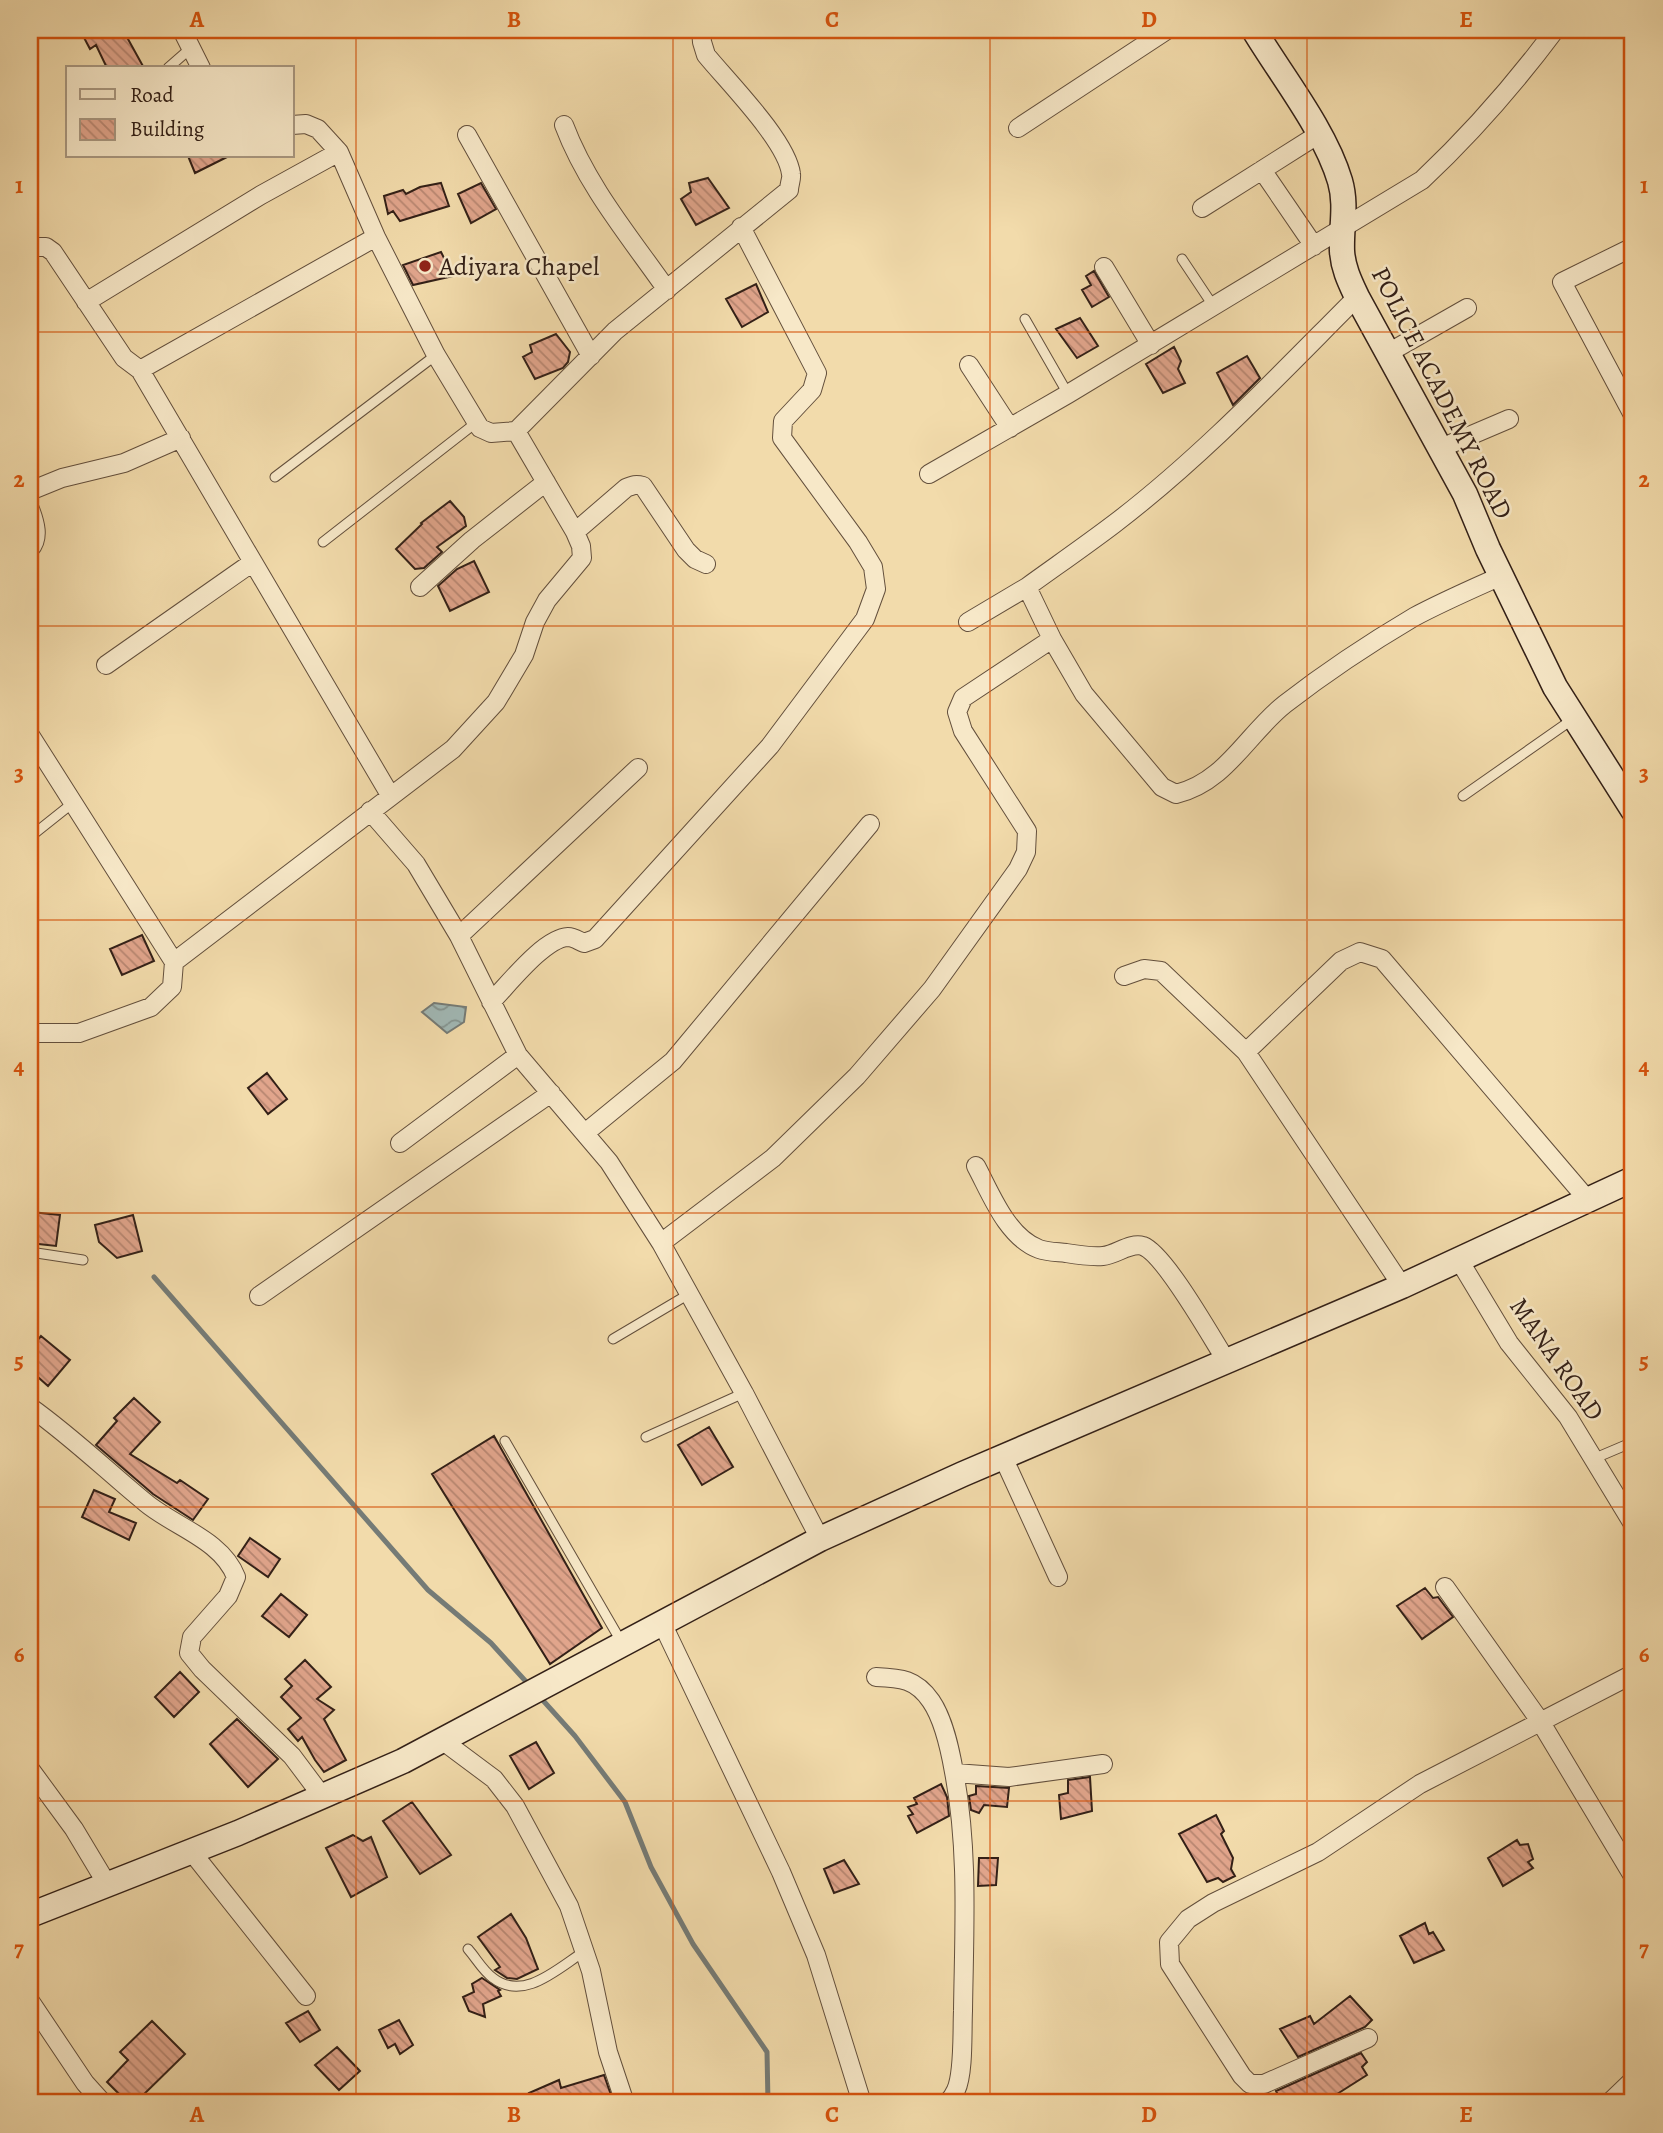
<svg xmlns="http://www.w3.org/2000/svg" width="1663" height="2133" font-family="Alegreya,serif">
	<defs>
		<pattern id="water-waves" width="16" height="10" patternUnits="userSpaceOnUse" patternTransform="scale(1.75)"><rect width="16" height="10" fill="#a1b8b5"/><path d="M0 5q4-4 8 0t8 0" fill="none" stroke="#849592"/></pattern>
		<pattern id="building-back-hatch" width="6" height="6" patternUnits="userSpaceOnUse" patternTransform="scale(1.75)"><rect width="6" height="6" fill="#e1a58c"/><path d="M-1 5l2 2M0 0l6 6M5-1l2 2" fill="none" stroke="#b78671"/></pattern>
	</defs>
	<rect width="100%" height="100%" fill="#f2dbab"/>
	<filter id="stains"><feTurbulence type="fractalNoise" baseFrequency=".00286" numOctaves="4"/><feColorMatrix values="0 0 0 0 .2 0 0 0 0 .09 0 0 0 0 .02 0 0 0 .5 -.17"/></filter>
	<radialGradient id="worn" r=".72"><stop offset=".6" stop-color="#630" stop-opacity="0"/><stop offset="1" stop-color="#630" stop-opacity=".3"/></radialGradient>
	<path fill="url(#water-waves)" stroke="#757b76" stroke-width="2" d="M434 1003 466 1007 464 1022 447 1033 422 1012Z"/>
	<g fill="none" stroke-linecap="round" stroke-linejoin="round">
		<path stroke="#757b76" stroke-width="5" d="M154 1277 428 1590 491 1643 530 1686
			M539 1696 575 1736 625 1802 651 1867 693 1944 767 2052 768 2103"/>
	</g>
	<path fill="url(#building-back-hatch)" stroke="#332017" stroke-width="2" d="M80 30H123L144 68H107L96 45 90 49Z
		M188 156H229L195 173Z
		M708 178 729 208 696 225 681 199 691 192 689 183Z
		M441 183 449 206 400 221 393 211 388 214 384 196 403 190 406 194 420 187Z
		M481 183 496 209 471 223 458 194Z
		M441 252 453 276 413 285 403 265Z
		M1094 271 1109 297 1092 307 1082 290 1091 285 1086 276Z
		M756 284 768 312 742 327 726 299Z
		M1080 318 1098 346 1077 358 1056 329Z
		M556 334 570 352 568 362 563 368 535 379 523 357 532 352 530 345Z
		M1174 347 1181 361 1178 369 1185 383 1163 393 1146 364Z
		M1247 356 1260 378 1233 405 1217 373Z
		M450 501 464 517 466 526 437 547 442 552 424 568 415 569 396 549 422 524 421 523Z
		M474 561 489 592 450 611 438 586 457 569Z
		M142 935 154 961 122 975 110 949Z
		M267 1073 287 1099 268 1114 248 1088Z
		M31 1212 60 1215 56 1246 30 1243Z
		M133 1215 142 1251 117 1258 99 1242 95 1225Z
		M41 1336 70 1360 48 1386 30 1370V1349Z
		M134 1398 160 1422 130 1454 177 1483 180 1480 208 1499 193 1520 153 1494 96 1445 117 1421 114 1418Z
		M709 1427 733 1467 702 1485 678 1445Z
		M494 1436 602 1628 550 1664 432 1474Z
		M94 1490 115 1499 109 1512 136 1523 129 1540 82 1517Z
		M250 1538 280 1559 268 1577 238 1556Z
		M1425 1588 1433 1598 1438 1597 1453 1617 1422 1639 1397 1606Z
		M281 1594 307 1615 289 1637 262 1616Z
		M305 1660 331 1687 317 1699 334 1710 324 1719 346 1760 324 1772 315 1760 302 1737 298 1741 288 1729 301 1718 281 1697 292 1686 285 1679Z
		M180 1672 199 1692 174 1717 155 1697Z
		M237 1719 278 1759 248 1787 210 1744Z
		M536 1742 554 1773 529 1789 510 1756Z
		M1090 1777 1092 1811 1061 1819 1059 1795 1068 1793V1780Z
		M941 1784 947 1797 949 1816 917 1833 908 1816 913 1814 908 1807 917 1804 914 1798Z
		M976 1786 1009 1788 1007 1807 984 1805 979 1813 971 1810 969 1796 976 1794Z
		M412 1802 451 1855 420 1874 383 1821Z
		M1216 1815 1224 1831 1221 1834 1233 1858 1231 1869 1235 1876 1223 1882 1218 1878 1207 1882 1179 1834Z
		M353 1835 363 1841 371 1837 387 1877 351 1897 326 1848Z
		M1517 1840 1520 1845 1528 1844 1533 1859 1528 1862 1533 1868 1503 1886 1488 1858Z
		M979 1858H998L996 1885 978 1886Z
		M844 1860 859 1884 834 1893 824 1869Z
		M511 1914 526 1938 538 1969 517 1979 507 1978 495 1970 500 1967 478 1937Z
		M1425 1923 1429 1934 1433 1932 1444 1950 1414 1963 1400 1936Z
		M482 1978 500 1990 498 1991 501 1996 483 2004 485 2017 469 2011 463 1997 474 1992 472 1984Z
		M1350 1996 1372 2020 1365 2027 1298 2057 1280 2029 1310 2016 1314 2024Z
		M308 2011 320 2030 300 2042 286 2023Z
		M399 2020 413 2045 400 2054 395 2044 388 2048 379 2030Z
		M152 2021 185 2054 135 2103H128L107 2082 128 2060 120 2052Z
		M337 2047 360 2071 339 2090 315 2065Z
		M1361 2053 1367 2062 1362 2067 1367 2075 1334 2096 1344 2103H1282L1276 2091Z
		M604 2075 611 2095 586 2103H525V2099L531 2097 529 2093 559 2080 561 2088Z"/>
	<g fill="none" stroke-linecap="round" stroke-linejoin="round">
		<g stroke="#634f3c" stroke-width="11">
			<path id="lane" d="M168 68 192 47
				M1182 259 1214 307
				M1025 319 1068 394
				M275 477 436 355
				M323 542 477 422
				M1463 796 1573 719
				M30 837 74 802
				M30 1252 83 1260
				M613 1339 689 1294
				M646 1437 744 1393
				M505 1441 622 1643
				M1593 1459 1633 1442
				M468 1949C476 1958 483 1971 493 1978 524 2002 558 1968 585 1951"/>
		</g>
		<g stroke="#634f3c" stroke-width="20">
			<path id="street" d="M182 30 201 68
				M292 125 306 124 318 129 339 152 376 237 436 355 480 428 491 433 516 431 615 331 789 190C789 185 792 178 791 174 787 141 728 82 706 55L702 42 701 30
				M564 125C587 186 630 237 667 290
				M1018 128 1167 30
				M467 135 591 356
				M1262 170 1314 246
				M1202 208 1319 134
				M30 247H46L53 252 124 358 140 370 376 237
				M1633 247 1562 282 1633 415
				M1104 267 1151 345
				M1357 297C1279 375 1202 457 1114 524 1085 546 1056 566 1027 587L1052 639 1084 694 1162 787 1176 794C1226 782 1247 734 1285 704 1325 673 1370 643 1414 617 1442 602 1472 589 1501 576
				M86 302 261 195 339 152
				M1388 353 1467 308
				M969 365 1010 428
				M140 370 390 795
				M1441 448 1509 419
				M929 474 1068 394 1422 180C1472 133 1514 85 1555 30
				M30 491 62 478 124 463 181 438
				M30 509C35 522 40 538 30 549
				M575 532 626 488C633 485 636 484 643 486L686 550 695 559 706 564
				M420 587 472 540 546 482
				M968 622 1027 587
				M106 665 253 562
				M30 735 174 962
				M370 811 416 864 459 936 518 1055 609 1162 661 1243 744 1393 820 1539
				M459 936 638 768
				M1124 976 1144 969 1161 971 1246 1052 1341 961 1360 952 1382 959 1587 1199
				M491 1002C508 985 544 938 568 937 574 937 579 941 584 943L595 939 770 746 865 619 876 589 873 567 858 542 782 438 783 421 812 390 817 373 741 227
				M30 1033H79L151 1007 172 987 174 962 453 749 496 702 524 655 535 622 547 600 582 558 581 546 575 532 516 431
				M1246 1052 1402 1286
				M585 1133 673 1061 870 824
				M400 1143 518 1055
				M976 1166C991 1194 1007 1237 1039 1249 1047 1252 1058 1252 1066 1253 1078 1255 1090 1257 1103 1256 1116 1255 1130 1242 1143 1246 1165 1254 1213 1340 1227 1362
				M661 1243 773 1158 857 1076 932 989 1018 869 1026 852 1027 831 963 731 957 712 963 698 1052 639
				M1459 1260 1509 1343 1568 1417 1633 1524
				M259 1296 551 1093
				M30 1407C71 1436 107 1471 146 1503 175 1527 222 1540 236 1577L228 1596 192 1637 189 1653 202 1669 292 1756 322 1796
				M1003 1457 1058 1577
				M1445 1587 1540 1721 1633 1876
				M662 1623 781 1872 816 1955 862 2103
				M876 1677C901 1678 916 1679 931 1701 944 1720 950 1749 954 1772 969 1850 964 1932 963 2011 962 2031 964 2073 956 2090 954 2095 950 2100 947 2103
				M443 1741 494 1779 515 1806 569 1906 591 1971 608 2052 625 2103
				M30 1769 74 1829 107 1884
				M955 1773 1009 1777 1103 1764
				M191 1851 306 1996
				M30 2001 85 2083 103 2103
				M1368 2038 1264 2084H1250L1242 2076 1170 1964 1169 1942 1188 1919 1213 1903 1318 1852 1420 1784 1633 1674
				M1609 2103 1633 2080"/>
		</g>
		<g stroke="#332017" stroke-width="27">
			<path id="secondary" d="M1254 30C1281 75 1325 130 1340 181 1347 205 1341 227 1342 251 1343 268 1350 282 1357 297L1465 494 1488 549 1555 687 1633 810
				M30 1915 238 1833 403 1761 820 1539 963 1474 1402 1286 1633 1179"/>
		</g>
		<use href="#lane" stroke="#f7e8c8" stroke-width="9"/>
		<use href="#street" stroke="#f7e8c8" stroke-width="18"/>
		<use href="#secondary" stroke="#f7e8c8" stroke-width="24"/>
	</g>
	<path fill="none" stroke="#d6530d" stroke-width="2" stroke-opacity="0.55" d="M356 30V2103M673 30V2103M990 30V2103M1307 30V2103M30 332H1633M30 626H1633M30 920H1633M30 1213H1633M30 1507H1633M30 1801H1633"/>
	<circle fill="#8f2418" stroke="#f7e8c8" stroke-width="2.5" cx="425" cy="266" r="7"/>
	<g text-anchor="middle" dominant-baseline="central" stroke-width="5" stroke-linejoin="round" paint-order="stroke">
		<g font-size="26" fill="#332017" stroke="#f7e8c8" text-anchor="start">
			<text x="439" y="266">Adiyara Chapel</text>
		</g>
		<g font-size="26" fill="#332017" stroke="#f7e8c8">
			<text transform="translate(1442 393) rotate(63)">POLICE ACADEMY ROAD</text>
			<text transform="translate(1557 1359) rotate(55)">MANA ROAD</text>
		</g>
	</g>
	<rect width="1663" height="2133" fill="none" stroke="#f2dbab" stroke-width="77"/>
	<rect x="66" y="66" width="228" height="91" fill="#f7e8c8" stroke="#a99881" stroke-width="2"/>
	<rect x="80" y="89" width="35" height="10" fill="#f7e8c8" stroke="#a99881" stroke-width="2"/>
	<text x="130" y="102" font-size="21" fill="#332017">Road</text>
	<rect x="80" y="119" width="35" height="21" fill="url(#building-back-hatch)" stroke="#a99881" stroke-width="2"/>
	<text x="130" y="136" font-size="21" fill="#332017">Building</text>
	<rect x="38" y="38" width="1586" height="2056" fill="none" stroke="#d6530d" stroke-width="2.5"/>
	<g font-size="23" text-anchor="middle" font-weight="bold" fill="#d6530d">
		<text x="197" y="27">A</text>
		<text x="514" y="27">B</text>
		<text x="832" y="27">C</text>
		<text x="1149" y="27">D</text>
		<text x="1466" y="27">E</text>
		<text x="19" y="193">1</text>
		<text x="1644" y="193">1</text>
		<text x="19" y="487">2</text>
		<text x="1644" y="487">2</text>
		<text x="19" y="781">3</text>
		<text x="1644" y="781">3</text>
		<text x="19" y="1074">4</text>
		<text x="1644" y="1074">4</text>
		<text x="19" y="1368">5</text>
		<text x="1644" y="1368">5</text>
		<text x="19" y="1662">6</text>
		<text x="1644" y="1662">6</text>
		<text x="19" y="1956">7</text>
		<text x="1644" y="1956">7</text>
		<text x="197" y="2122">A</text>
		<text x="514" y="2122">B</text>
		<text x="832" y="2122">C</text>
		<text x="1149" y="2122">D</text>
		<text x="1466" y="2122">E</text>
	</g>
	<rect width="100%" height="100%" filter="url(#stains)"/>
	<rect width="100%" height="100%" fill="url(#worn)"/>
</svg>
